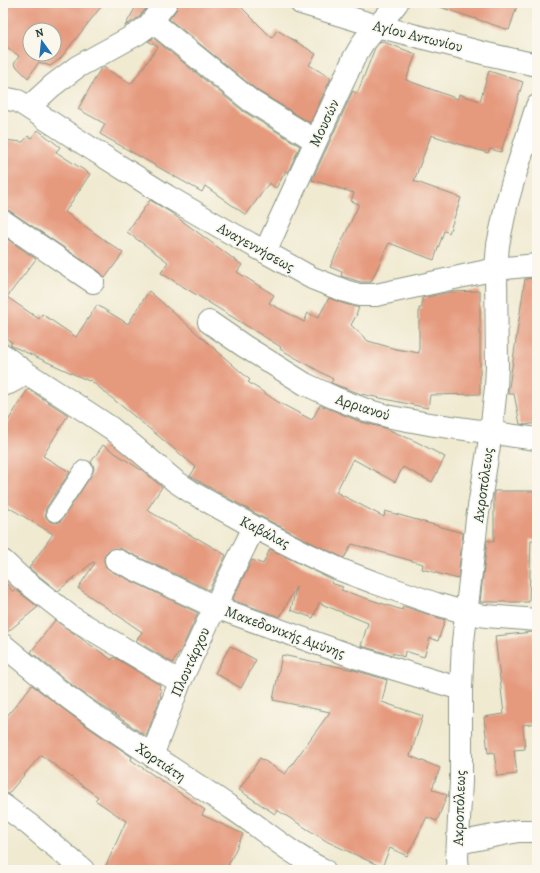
<svg xmlns="http://www.w3.org/2000/svg" width="540" height="873" font-family="Alegreya,serif">
	<rect width="100%" height="100%" fill="#fbf7ec"/>
	<filter id="ink" filterUnits="userSpaceOnUse"><feTurbulence type="fractalNoise" baseFrequency=".025" numOctaves="2"/><feDisplacementMap in="SourceGraphic" scale="8" xChannelSelector="R" yChannelSelector="G"/><feConvolveMatrix kernelMatrix="1 2 1 2 8 2 1 2 1" color-interpolation-filters="sRGB"/></filter>
	<filter id="wash" filterUnits="userSpaceOnUse"><feTurbulence type="fractalNoise" baseFrequency=".012" numOctaves="4" result="noise"/><feDisplacementMap in="SourceGraphic" scale="16" xChannelSelector="R" yChannelSelector="G"/><feGaussianBlur stdDeviation="0.9" result="paint"/><feColorMatrix in="noise" values="0 0 0 0 0 0 0 0 0 0 0 0 0 0 0 0 0 1.4 0 .05"/><feComposite in="paint" operator="in"/></filter>
	<g filter="url(#wash)">
		<rect width="100%" height="100%" fill="#f0ead1"/>
		<g id="blocks">
			<path fill="#e5997d" fill-rule="evenodd" d="M3 3H104L60 59 50 66 39 62 28 78 14 64 19 56 3 44ZM30 30H54V54H30Z
				M138 3H150L139 17 125 26Z
				M178 3H237L272 38 277 30 316 54 309 65 331 78 310 123 258 91 169 19 176 10Z
				M440 3H518L509 30 440 7Z
				M153 38 243 111 300 146 288 172 286 171 276 188 269 183 246 215 205 186 202 192 100 134 105 124 78 109 101 68 103 67 131 84 158 47 148 41Z
				M381 41 416 54 406 80 458 99 459 94 480 101 489 71 523 82 501 152 490 149 488 153 431 135 414 181 461 198 449 233 444 231 434 260 389 243 371 282H361L341 276 342 272 330 267 359 204 351 201 354 193 312 180 353 91 357 94 375 48Z
				M38 130 60 147 56 152 90 174 65 212 123 253 105 278 100 272 10 211 3 209V140L23 142 28 136 31 138Z
				M150 200 170 212 242 265 237 272 274 295 269 303 304 322 308 313 318 318 329 298 342 303 359 308 356 314H357L351 325 368 341 396 349 419 353V308H422V298L451 292 480 291V394L430 395 428 408 361 394 331 383 333 379 280 349 281 347 161 273 168 262 127 232Z
				M3 236 36 259 7 297 39 319 42 314 76 337 97 305 128 324 149 291 250 380 248 382 278 402 312 420 320 405 361 422 385 428 417 442 445 457 432 482 403 467 395 482 353 459 336 492 384 517 385 511 463 533 458 579 422 569 423 564 352 544 344 558 314 544 260 516 200 482 190 476 196 467 90 380 89 381 10 345 12 342 3 336Z
				M537 278V423L526 425 520 424 514 394H508L525 279Z
				M28 389 68 415 43 456 70 472 46 508 45 512 46 517 49 521 55 523 60 522 63 518 92 474 94 469 93 465 91 462 103 445 141 470V469L162 487 147 510 197 539V538L226 555 209 590 121 549 115 548 109 550 105 554 104 561 106 567 111 571 198 613 182 648 173 663 136 641 142 632 78 588 95 563 93 562 58 591 29 568 53 534 3 504V429Z
				M494 491H537V540H531L529 602H480L487 540 494 542Z
				M270 549 333 580 331 583 343 587 341 590 402 610 403 606 445 620 438 641 430 638 424 657 405 651 404 657 393 653V655L361 646 368 623 319 603 313 618 291 610 296 587 280 617 232 600 252 560 263 564Z
				M3 579 13 592 15 589 38 607 6 633H3Z
				M55 620 112 660 114 657 160 685 159 688 162 691 160 694 161 696 146 736 76 688 31 652Z
				M533 632H534L537 656V723L523 725 525 749 514 750 517 774 497 776 494 752 488 753 484 717 504 714 495 636Z
				M230 646 256 660 241 688 215 673Z
				M282 655 354 670 387 680 382 702 423 716 410 756 440 768 432 789 447 795 437 821 427 817 407 856 390 848 382 867 328 842 277 810 275 814 239 790 260 758 285 774 330 712 273 700Z
				M32 685 82 723 132 757 131 760 205 810 202 815 243 834 226 870H104L126 821 95 800 98 797 41 755 8 794 3 793V721Z"/>
		</g>
	</g>
	<g filter="url(#ink)">
		<use href="#blocks" fill-opacity="0" stroke="#889482" stroke-width="1"/>
		<g fill="none" stroke-linecap="round" stroke-linejoin="round">
			<g stroke="#889482" stroke-width="19">
				<path id="pedestrian" d="M55 513 84 469"/>
			</g>
			<g stroke="#889482" stroke-width="24">
				<path id="minor" d="M152 21 251 101 316 141
					M3 98 18 101 92 149 167 196 222 228 312 278 345 291 359 295H376L496 269 537 265
					M29 107 52 86 77 67 137 34 148 26 166 3
					M3 221 93 282
					M265 252 354 58 364 41 389 13 397 3
					M209 322 244 346 305 384 335 398 366 410 391 417 429 424 537 439
					M3 355 25 372 87 412 111 428 131 444 175 481 193 493 254 527 309 555 341 570 373 582 436 604 467 613 486 616 537 620
					M3 385C12 383 18 378 25 372
					M116 560 215 607 355 657 461 689
					M3 561 20 577 71 617 180 682
					M3 645C25 663 47 682 69 698 123 738 180 773 236 811 265 831 292 855 324 870
					M152 756 180 682 215 607 254 527
					M3 805 31 826 83 870
					M458 843 518 831H537"/>
			</g>
			<g stroke="#889482" stroke-width="24">
				<path id="tertiary" d="M301 3 377 26 487 54 537 65
					M458 870 457 858 461 781V689L463 642 477 519 491 433 496 387 497 367 496 269 498 245 506 206 514 178 537 106"/>
			</g>
			<use href="#pedestrian" stroke="#fff" stroke-width="17"/>
			<use href="#minor" stroke="#fff" stroke-width="22"/>
			<use href="#tertiary" stroke="#fff" stroke-width="22"/>
		</g>
	</g>
	<g text-anchor="middle" dominant-baseline="central" stroke-width="3.5" stroke-linejoin="round" paint-order="stroke">
		<g font-size="15" fill="#1f3d34" stroke="#fbf7ec">
			<text transform="translate(418 36) rotate(14)">Αγίου Αντωνίου</text>
			<text transform="translate(324 123) rotate(-65)">Μουσών</text>
			<text transform="translate(256 247) rotate(29)">Αναγεννήσεως</text>
			<text transform="translate(363 407) rotate(18)">Αρριανού</text>
			<text transform="translate(483 485) rotate(-82)">Ακροπόλεως</text>
			<text transform="translate(265 532) rotate(27)">Καβάλας</text>
			<text transform="translate(285 632) rotate(20)">Μακεδονικής Αμύνης</text>
			<text transform="translate(190 662) rotate(-66)">Πλουτάρχου</text>
			<text transform="translate(161 762) rotate(34)">Χορτιάτη</text>
			<text transform="translate(459 808) rotate(-88)">Ακροπόλεως</text>
		</g>
	</g>
	<rect width="540" height="873" fill="none" stroke="#fbf7ec" stroke-width="16"/>
	<g transform="translate(42 42) rotate(345)"><circle r="19" fill="#fbf7ec" stroke="#a3ada2"/>
	<path d="M0-3L7 15L0 10L-7 15Z" fill="#1f6fb2"/>
	<text y="-6" font-size="11" font-weight="bold" text-anchor="middle" fill="#1f3d34">N</text>
	</g>
</svg>
